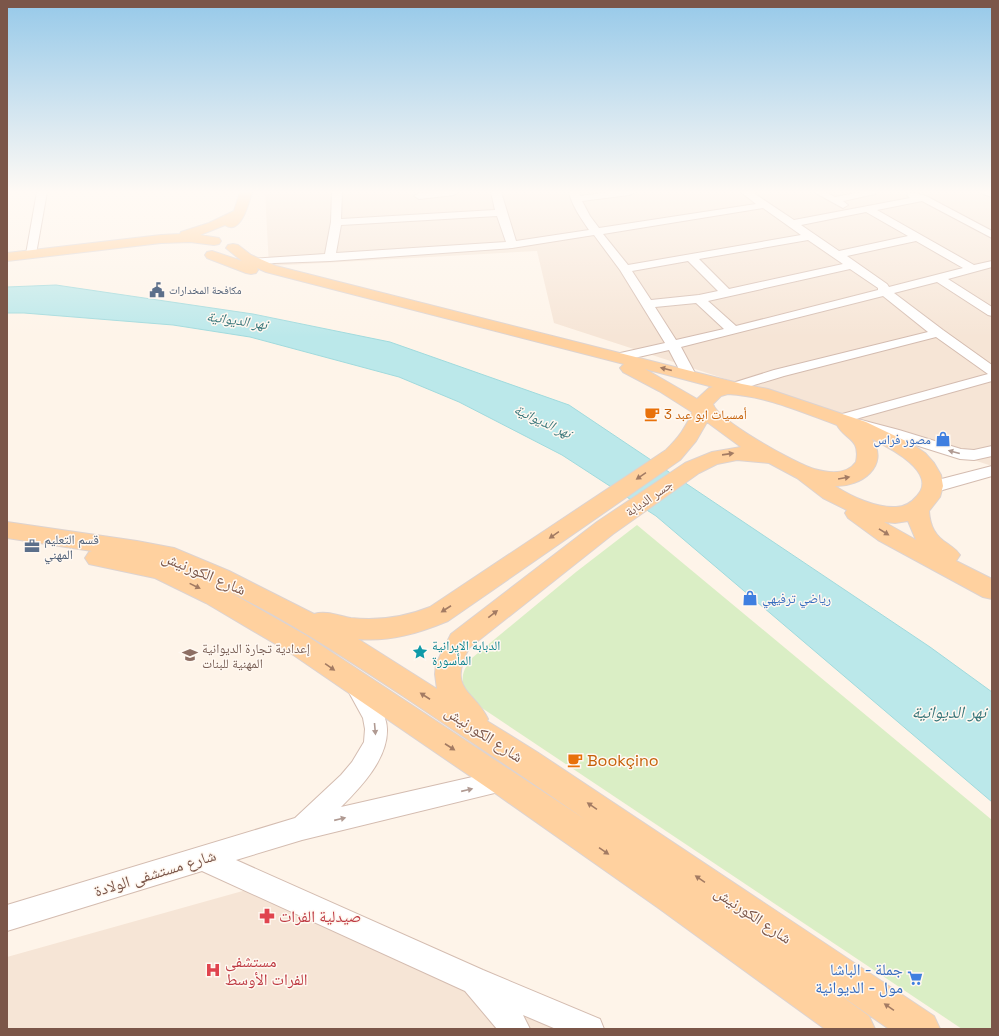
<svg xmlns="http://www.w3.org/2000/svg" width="999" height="1036" font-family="'Space Grotesk','Noto Naskh Arabic',sans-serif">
	<rect width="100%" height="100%" fill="#fef4e9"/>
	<path fill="#f6e5d6" d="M265 192H992V466L554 323 537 251 269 266Z
		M282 880 604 1029H7V957Z"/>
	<path fill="#daeec5" d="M637 525 992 820V1029H962L467 698C461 679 460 674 472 658L576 572Z"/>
	<path fill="#bbe8ea" stroke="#a0dadd" d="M56 285 253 314 390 342 569 405 930 647 992 692V802L656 516 562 455 459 402 399 377 250 337 173 325 24 313H7V287Z"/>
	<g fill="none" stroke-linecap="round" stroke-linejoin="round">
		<g stroke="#d4bcb0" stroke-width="2">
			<path id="minor" d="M37 192H47L36 254 31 257 26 254Z
				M332 192H342L341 219 495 210 491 192H501L516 241 589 230C581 218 572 206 569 192H579L580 196 610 192H634L632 194 629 195 582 201 590 216 599 228 756 204 741 192H752L794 220 910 198 907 195 912 192 926 196 992 231V238L922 201 877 210 974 265 992 261V267L948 279 992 307V316L988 315 937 282 894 293 943 330 992 365V381L845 422 840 424 835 422 833 419 835 416 988 374 936 337 784 376 728 393 723 392 721 389 723 386 774 370 928 332 883 296 681 347 696 375 694 378 689 379 684 378 682 375 669 350 621 361 616 360 614 357 616 354 665 343 620 270 594 235 512 248 330 261 248 264 246 262 252 259 325 254 331 222ZM763 208 801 235 628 265 603 234ZM866 212 908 236 839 251 801 225ZM497 216 506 242 336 253 341 225ZM808 240 843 264 729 289 699 259ZM916 241 963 268 889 287 887 284 847 256ZM688 261 718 291 699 295 651 300 632 271ZM850 269 878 288V290L736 326 708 301ZM696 303 724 329 676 340 655 307Z
				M432 192H459L454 195 419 199 414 196 419 193Z
				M814 192H826L835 197 860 192H877L875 194 843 201 848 205 843 208Z
				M981 192H992V197L983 194Z
				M861 420 899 430 961 449 974 450 992 446V456L974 460 960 459 890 437 856 428 854 425 856 422Z
				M992 466V476L932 493 926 491 924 487 926 483Z
				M356 678C366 682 371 691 376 700 381 708 387 719 387 729 388 759 361 787 341 807L503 770 511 773 515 781 511 789 302 840 236 860 483 970 600 1019 604 1029H556L523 1015 530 1029H497L465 991 202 871 7 931V905L295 818 341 775 352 762 364 742 365 729 363 718 346 687 349 681Z"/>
		</g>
		<g stroke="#ddd3d0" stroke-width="2">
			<path id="major" d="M240 192H252C249 202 241 236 225 225L200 235 219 238 221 241 219 244 214 245 190 242 161 243 7 261V253L161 235 180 234 181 232 209 223 234 211Z
				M233 244 238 245 251 255 276 266 742 384 768 389 866 422 912 444 925 453 934 463 941 475 943 486 940 497 929 511C930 526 935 536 948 544 953 548 956 549 960 555L956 561 992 579V599L983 597 878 540 848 518 845 513 847 510 823 498 797 478 769 463 737 460 717 464 699 473 613 534 469 648C447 690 474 690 488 719L487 721 537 752 934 1016 940 1029H889L826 985 869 1016 875 1029H825L657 907 492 791 289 652 206 603 155 578 89 564 85 558 89 552 92 551 7 538V522L137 541 174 548 229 571 314 614C326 610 339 616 351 618 378 621 405 617 430 607L666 450C678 438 686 428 692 412L659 391 623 372 620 368 624 364 266 272 257 268 258 270 256 273 251 274 246 273 207 258 205 255 207 252 212 251 242 261 226 248 228 245ZM645 369 713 387 709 388 697 399ZM728 394C766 396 801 412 837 425 845 440 861 438 856 462 847 475 828 473 814 469 796 464 717 420 713 404L721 396ZM707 422 741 447 712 452 685 463 597 522 451 634 436 664 435 674 437 689 358 639C390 642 419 633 448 621L680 460 696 441ZM872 439C888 447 939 472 917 496 911 503 905 507 896 507 876 508 852 497 835 486 861 487 890 466 872 439ZM908 521 916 540 884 522 895 523ZM197 577C270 608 337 653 403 696 464 737 526 778 586 820L307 636 224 589Z"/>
		</g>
		<use href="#minor" fill="#fff" fill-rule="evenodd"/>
		<use href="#major" fill="#ffd19f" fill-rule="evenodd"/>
	</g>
	<defs><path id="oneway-solid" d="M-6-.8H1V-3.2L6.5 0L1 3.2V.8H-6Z"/></defs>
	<g fill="#a37b63">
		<use href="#oneway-solid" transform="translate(666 369) rotate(-166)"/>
		<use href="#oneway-solid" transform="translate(728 454) rotate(-8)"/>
		<use href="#oneway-solid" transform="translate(641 476) rotate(146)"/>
		<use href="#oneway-solid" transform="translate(844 478) rotate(-10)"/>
		<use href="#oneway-solid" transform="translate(884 532) rotate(32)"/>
		<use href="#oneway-solid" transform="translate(554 535) rotate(145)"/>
		<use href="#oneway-solid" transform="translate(195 586) rotate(26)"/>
		<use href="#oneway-solid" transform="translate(446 609) rotate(147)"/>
		<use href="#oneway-solid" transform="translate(493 614) rotate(-38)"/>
		<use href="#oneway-solid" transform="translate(330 667) rotate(35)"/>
		<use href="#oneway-solid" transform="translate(425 696) rotate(-147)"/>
		<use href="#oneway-solid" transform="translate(450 747) rotate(33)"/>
		<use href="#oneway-solid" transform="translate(592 806) rotate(-146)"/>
		<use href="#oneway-solid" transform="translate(604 851) rotate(34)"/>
		<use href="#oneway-solid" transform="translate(700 879) rotate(-146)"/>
		<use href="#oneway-solid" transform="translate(889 1007) rotate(-146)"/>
	</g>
	<g fill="#b09a92">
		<use href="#oneway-solid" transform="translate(954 452) rotate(-165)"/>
		<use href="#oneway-solid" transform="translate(375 729) rotate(85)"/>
		<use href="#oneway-solid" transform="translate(467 790) rotate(-13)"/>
		<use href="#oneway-solid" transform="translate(340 819) rotate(-13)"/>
	</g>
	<linearGradient id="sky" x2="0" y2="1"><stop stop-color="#96c9e9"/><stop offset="0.57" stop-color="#fffaf5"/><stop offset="1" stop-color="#fffaf5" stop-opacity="0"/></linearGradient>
	<rect width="999" height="337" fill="url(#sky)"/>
	<defs>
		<g id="civic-bare" transform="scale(1.2)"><path d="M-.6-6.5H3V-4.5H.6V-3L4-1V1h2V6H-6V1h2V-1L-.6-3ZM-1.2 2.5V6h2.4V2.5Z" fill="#5c6f8a" stroke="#fff8f1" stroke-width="2.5" paint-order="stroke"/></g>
		<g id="cafe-bare" transform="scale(1.2)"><path d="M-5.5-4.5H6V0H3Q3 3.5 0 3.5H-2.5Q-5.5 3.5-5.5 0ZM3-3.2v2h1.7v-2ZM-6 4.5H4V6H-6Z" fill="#e8710a" stroke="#fff8f1" stroke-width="2.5" paint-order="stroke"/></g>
		<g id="shop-bare" transform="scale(1.2)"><path d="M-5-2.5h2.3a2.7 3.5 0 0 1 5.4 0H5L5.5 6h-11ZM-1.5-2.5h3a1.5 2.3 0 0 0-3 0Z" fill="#3f7fe0" stroke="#fff8f1" stroke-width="2.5" paint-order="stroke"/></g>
		<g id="office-bare" transform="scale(1.2)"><path d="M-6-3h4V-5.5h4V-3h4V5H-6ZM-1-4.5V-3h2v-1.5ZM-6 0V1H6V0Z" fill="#5c6f8a" stroke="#fff8f1" stroke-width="2.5" paint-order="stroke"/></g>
		<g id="sight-bare" transform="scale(1.2)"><path d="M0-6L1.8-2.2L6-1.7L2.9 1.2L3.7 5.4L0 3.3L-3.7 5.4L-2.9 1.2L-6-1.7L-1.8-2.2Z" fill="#0f9aa8" stroke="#fff8f1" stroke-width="2.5" paint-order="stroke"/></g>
		<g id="school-bare" transform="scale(1.2)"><path d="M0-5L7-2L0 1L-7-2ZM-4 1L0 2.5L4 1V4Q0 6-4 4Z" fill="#8d6e63" stroke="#fff8f1" stroke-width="2.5" paint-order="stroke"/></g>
		<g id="pharmacy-bare" transform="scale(1.2)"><path d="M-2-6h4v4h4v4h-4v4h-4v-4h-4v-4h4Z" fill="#e0444e" stroke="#fff8f1" stroke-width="2.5" paint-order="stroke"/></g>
		<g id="hospital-bare" transform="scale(1.2)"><path d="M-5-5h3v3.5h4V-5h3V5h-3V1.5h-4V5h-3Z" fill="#e0444e" stroke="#fff8f1" stroke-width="2.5" paint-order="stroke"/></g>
		<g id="supermarket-bare" transform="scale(1.2)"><path d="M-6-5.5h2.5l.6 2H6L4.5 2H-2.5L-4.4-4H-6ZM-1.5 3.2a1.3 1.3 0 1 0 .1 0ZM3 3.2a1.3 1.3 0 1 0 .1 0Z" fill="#3f7fe0" stroke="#fff8f1" stroke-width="2.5" paint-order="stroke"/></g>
	</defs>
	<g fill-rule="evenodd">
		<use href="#civic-bare" x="157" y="290"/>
		<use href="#cafe-bare" x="652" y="414"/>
		<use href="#shop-bare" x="943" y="439"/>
		<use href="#office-bare" x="32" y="546"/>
		<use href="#shop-bare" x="750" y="598"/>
		<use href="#sight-bare" x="420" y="652"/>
		<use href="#school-bare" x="190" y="655"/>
		<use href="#cafe-bare" x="575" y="760"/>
		<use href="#pharmacy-bare" x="267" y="916"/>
		<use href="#hospital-bare" x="213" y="970"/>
		<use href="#supermarket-bare" x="915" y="978"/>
	</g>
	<g text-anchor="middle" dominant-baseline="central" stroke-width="3" stroke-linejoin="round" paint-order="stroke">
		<g font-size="11" fill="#4e5e75" stroke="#fff8f1" text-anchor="start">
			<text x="169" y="290">مكافحة المخدارات</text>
		</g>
		<g font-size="13" fill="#c56008" stroke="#fff8f1" text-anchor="start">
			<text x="664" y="414">أمسيات ابو عبد 3</text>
		</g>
		<g font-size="13" fill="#366cbe" stroke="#fff8f1" text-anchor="end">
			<text x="931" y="439">مصور فراس</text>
			<text x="762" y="598" text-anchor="start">رياضي ترفيهي</text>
		</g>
		<g font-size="13" fill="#7b5649" stroke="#fff8f1">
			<text transform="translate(649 498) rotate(-35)">جسر الدبابة</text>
		</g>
		<g font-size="13" fill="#4e5e75" stroke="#fff8f1" text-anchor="start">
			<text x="44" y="539">قسم التعليم<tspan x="44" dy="15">المهني</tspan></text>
		</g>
		<g font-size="13" fill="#0d838f" stroke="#fff8f1" text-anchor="start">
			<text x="432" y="645">الدبابة الايرانية<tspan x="432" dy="15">المأسورة</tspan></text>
		</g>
		<g font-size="13" fill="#785e54" stroke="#fff8f1" text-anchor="start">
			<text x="202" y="648">إعدادية تجارة الديوانية<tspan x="202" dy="15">المهنية للبنات</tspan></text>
		</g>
		<g font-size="14" font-style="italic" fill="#38767a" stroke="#fff8f1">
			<text transform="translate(237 320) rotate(8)">نهر الديوانية</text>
			<text transform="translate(543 421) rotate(25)">نهر الديوانية</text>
		</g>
		<g font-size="16" fill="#7b5649" stroke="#fff8f1">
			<text transform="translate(204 573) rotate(23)">شارع الكورنيش</text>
			<text transform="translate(484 734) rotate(33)">شارع الكورنيش</text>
			<text transform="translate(155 873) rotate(-17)">شارع مستشفى الولادة</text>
			<text transform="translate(753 915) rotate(34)">شارع الكورنيش</text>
		</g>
		<g font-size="16" fill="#c56008" stroke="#fff8f1" text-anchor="start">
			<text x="587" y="760">Bookçino</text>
		</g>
		<g font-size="16" fill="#be3a42" stroke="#fff8f1" text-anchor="start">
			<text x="279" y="916">صيدلية الفرات</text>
			<text x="225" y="961">مستشفى<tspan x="225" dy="18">الفرات الأوسط</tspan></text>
		</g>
		<g font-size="16" fill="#366cbe" stroke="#fff8f1" text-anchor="end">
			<text x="903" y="969">جملة - الباشا<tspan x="903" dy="18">مول - الديوانية</tspan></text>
		</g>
		<g font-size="17" font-style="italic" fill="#38767a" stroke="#fff8f1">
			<text x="949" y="712">نهر الديوانية</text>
		</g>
	</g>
	<rect width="999" height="1036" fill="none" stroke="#7b5649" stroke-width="16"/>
</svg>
